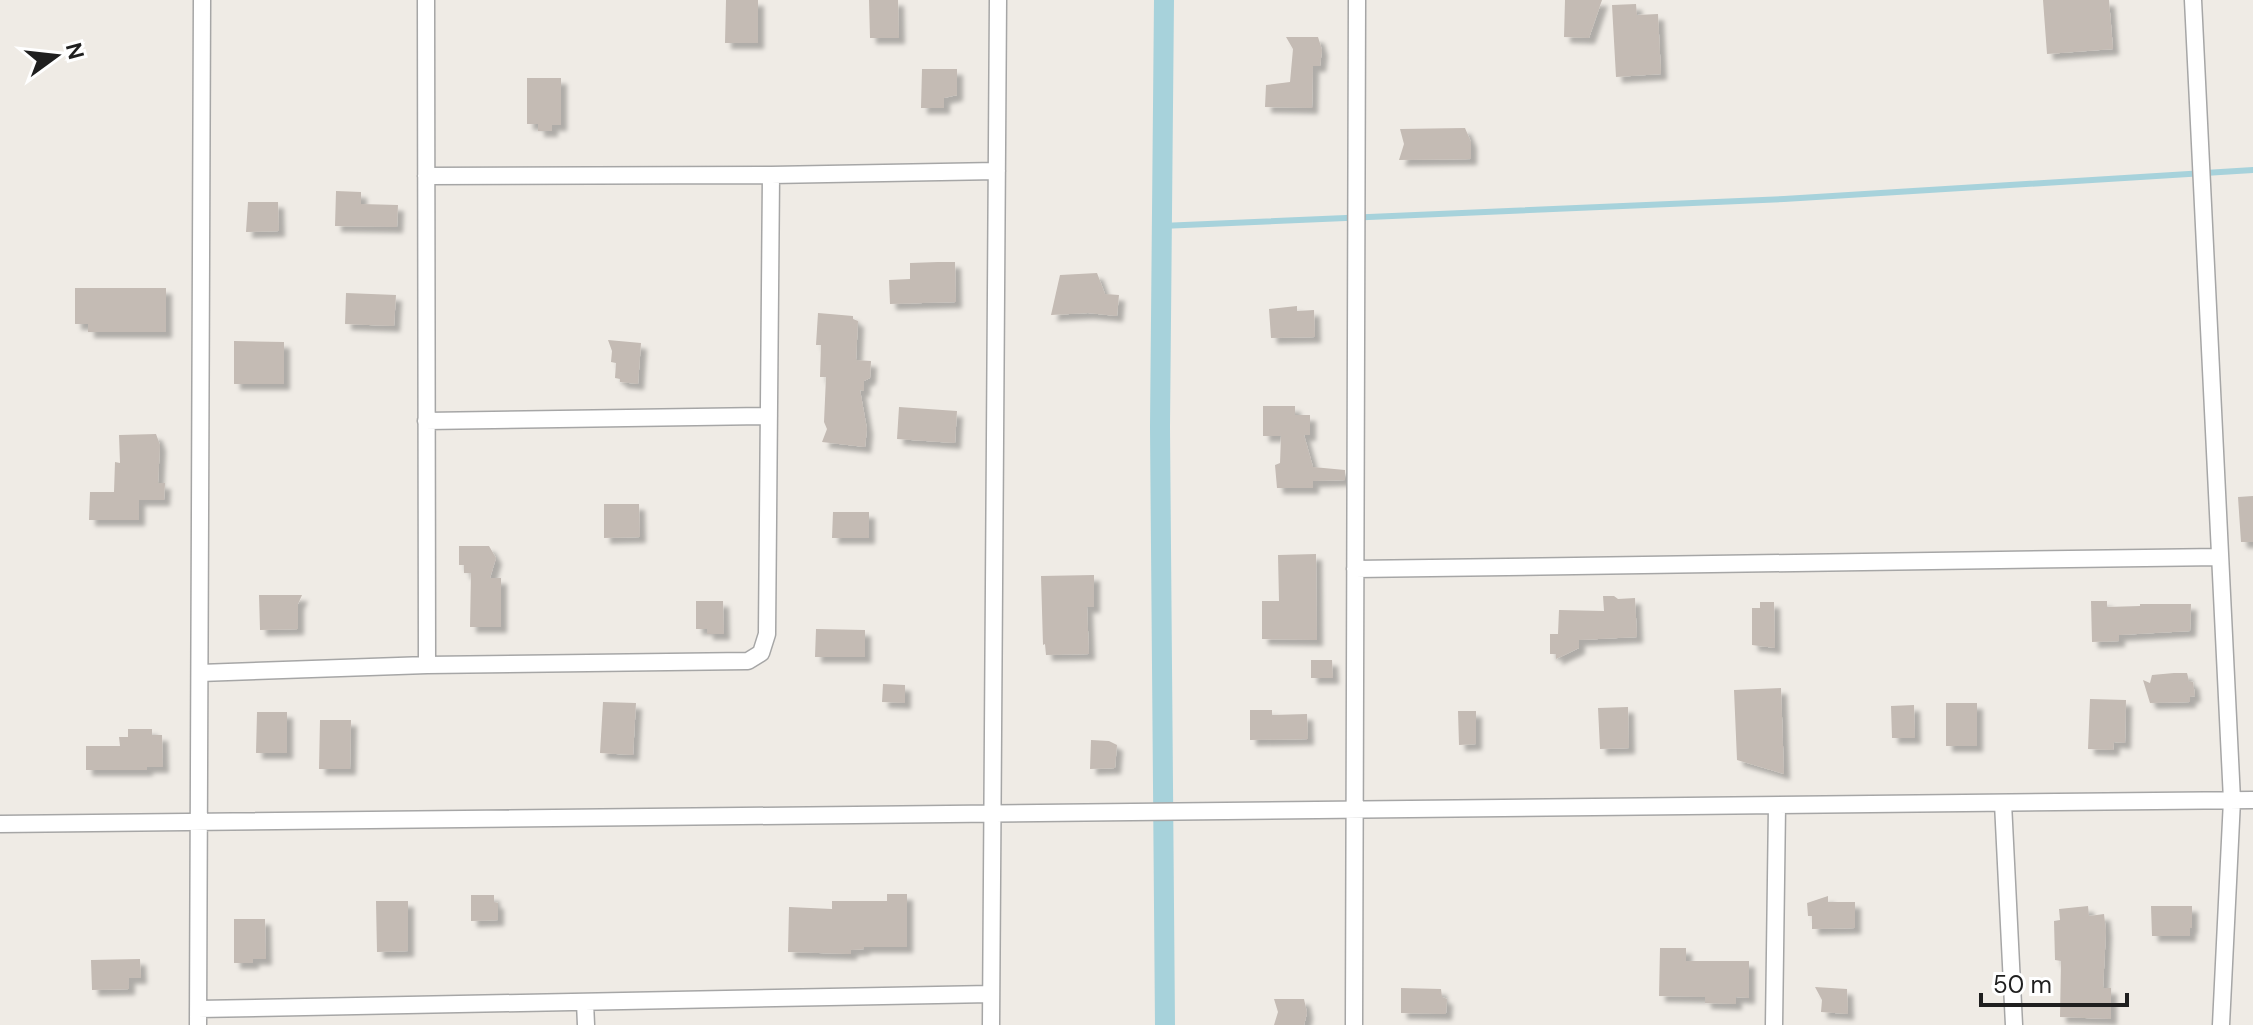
<svg xmlns="http://www.w3.org/2000/svg" width="2253" height="1025" font-family="'DM Sans',sans-serif">
	<defs>
		<filter id="shadow"><feDropShadow dx="6" dy="6" stdDeviation="2" flood-color="#0004"/></filter>
	</defs>
	<rect width="100%" height="100%" fill="#efebe5"/>
	<g fill="none" stroke-linecap="round" stroke-linejoin="round">
		<path stroke="#a7d2db" stroke-width="6" d="M1161 226 1784 199 2253 170"/>
		<path stroke="#a7d2db" stroke-width="20" d="M1164 0 1160 427 1165 1025"/>
	</g>
	<path fill="#c4bbb4" filter="url(#shadow)" d="M726 0H758V43H725Z
		M869 0H898L899 38H870Z
		M1565 0H1602L1589 38 1564 37Z
		M2043 0H2109L2113 49 2047 54Z
		M1636 4 1637 15 1658 14 1661 74 1616 77 1612 5Z
		M1286 37H1318L1322 50 1320 66H1313L1312 108 1265 107 1266 85 1290 82 1293 49Z
		M922 69H957V95L944 98V108H921Z
		M527 78H561V125H552V131H538V124H527Z
		M1465 128 1471 142V159L1399 160 1404 144 1400 129Z
		M336 191 361 192V204L398 205 397 227 335 226Z
		M248 202H278L279 231 246 232Z
		M938 262H955L956 302 890 304 889 280 910 279V263Z
		M1097 273 1105 294 1119 295 1117 316 1088 313 1051 315 1060 275Z
		M75 288H166V332H88V324H75Z
		M346 293 396 295 394 326 345 324Z
		M1297 306V311L1314 310 1315 337 1271 338 1269 309Z
		M818 313 853 316V319L858 321 856 360 871 361 870 378 864 381V391L860 390 867 429 865 447 822 442 827 429 824 422 826 377H820L821 345H816Z
		M608 340 641 343 638 384 620 382V379L615 378 616 363 611 362 612 351Z
		M234 341 284 342V384H234Z
		M1263 406H1295V415H1310V435H1304L1313 467 1345 470V480L1313 481V488H1277L1275 465 1280 463 1281 436H1263Z
		M899 407 957 411 955 443 897 439Z
		M156 434 160 445 158 483H165L164 500H139V520H89L90 492H114L115 462 120 463 119 435Z
		M2253 496V542H2241L2238 497Z
		M604 504H639L640 537 604 538Z
		M833 512H869V538H832Z
		M459 546H489L496 558 490 578H501V627H470L471 573H464V565H459Z
		M1316 554 1317 640 1262 639V601H1279L1278 555Z
		M1094 575V607H1087L1089 654 1046 655 1045 644 1043 645 1041 576Z
		M259 595H302L298 604V629L260 630Z
		M1603 596H1614L1618 599 1635 598 1637 637 1579 640V648L1556 659V654H1550V634H1558L1559 610 1604 611Z
		M696 601H723L724 634H707V629H696Z
		M2091 601H2107V607L2140 606V604H2191L2190 631 2119 635V641L2092 642Z
		M1760 602H1774L1775 648 1752 645V608H1760Z
		M816 629 865 630V657H815Z
		M1311 660H1332L1333 678H1311Z
		M2174 673H2187L2189 681 2193 682 2195 696 2190 697V702L2150 703 2143 680 2150 683 2152 675Z
		M883 684 905 685V703L882 702Z
		M1781 688 1784 774 1737 760 1734 690Z
		M2090 699 2126 700 2125 743 2114 742 2113 750 2088 749Z
		M603 702 636 703 633 755 600 753Z
		M1946 703H1977V746H1946Z
		M1914 705 1915 738H1892L1891 706Z
		M1628 707 1629 748 1600 749 1598 708Z
		M1250 710H1272V715L1307 714 1308 739 1250 740Z
		M1458 711H1476V744L1459 745Z
		M257 712H287V753H256Z
		M320 720H351L350 769H319Z
		M128 729H152V735H162L163 767H147V770H86V746H120L119 737H128Z
		M1091 740 1109 741 1117 745 1115 768 1090 769Z
		M887 894H907V947H864V949L851 950V954L788 952 789 907 832 909V901H887Z
		M471 895H494V902L498 903V920L471 921Z
		M1828 896V902H1855V928L1812 929V916H1808L1807 903Z
		M376 901H408V951L377 952Z
		M2088 906 2089 916 2104 914 2106 931 2103 988H2111V1019L2060 1017 2061 961 2055 960 2054 921 2060 920 2059 909Z
		M2151 906H2192V928H2190V936H2152Z
		M234 919H265L266 959H253V963H234Z
		M1660 948H1686V961H1749V998L1736 997V1004L1705 1003V997L1659 996Z
		M140 959 141 978H129V989L92 990 91 960Z
		M1815 987 1847 989 1848 1014 1821 1012 1822 1000Z
		M1401 988 1441 989 1442 997 1447 999 1446 1014 1401 1013Z
		M1274 999H1304L1307 1013 1304 1025H1274L1278 1012Z"/>
	<g fill="none" stroke-linecap="round" stroke-linejoin="round">
		<g stroke="#a6a6a6" stroke-width="19">
			<path id="street" d="M426 0 427 665
				M2193 0 2232 800 2221 1025
				M426 176 771 175 997 171
				M426 421 769 416
				M1355 569 2220 557
				M200 673 427 665 748 661 761 653 767 634 771 175
				M2003 803 2014 1025
				M0 824 2253 800
				M585 1002 586 1025
				M198 1009 991 994
				M198 1025 202 0
				M991 1025 998 0
				M1354 1025 1357 0
				M1774 1025 1777 806"/>
		</g>
		<use href="#street" stroke="#fff" stroke-width="16"/>
	</g>
	<g transform="translate(56 56) rotate(75)" stroke="#ffffff" stroke-width="6" paint-order="stroke">
	<path d="M0-6L14 30L0 20L-14 30Z" fill="#1f1f1f"/>
	<text y="-12" font-size="22" font-weight="bold" text-anchor="middle" fill="#1f1f1f">N</text>
	</g>
	<path d="M1981 993v12h146v-12" fill="none" stroke="#1f1f1f" stroke-width="4"/>
	<text x="1993" y="993" font-size="24" fill="#1f1f1f" stroke="#ffffff" stroke-width="6" paint-order="stroke">50 m</text>
</svg>
